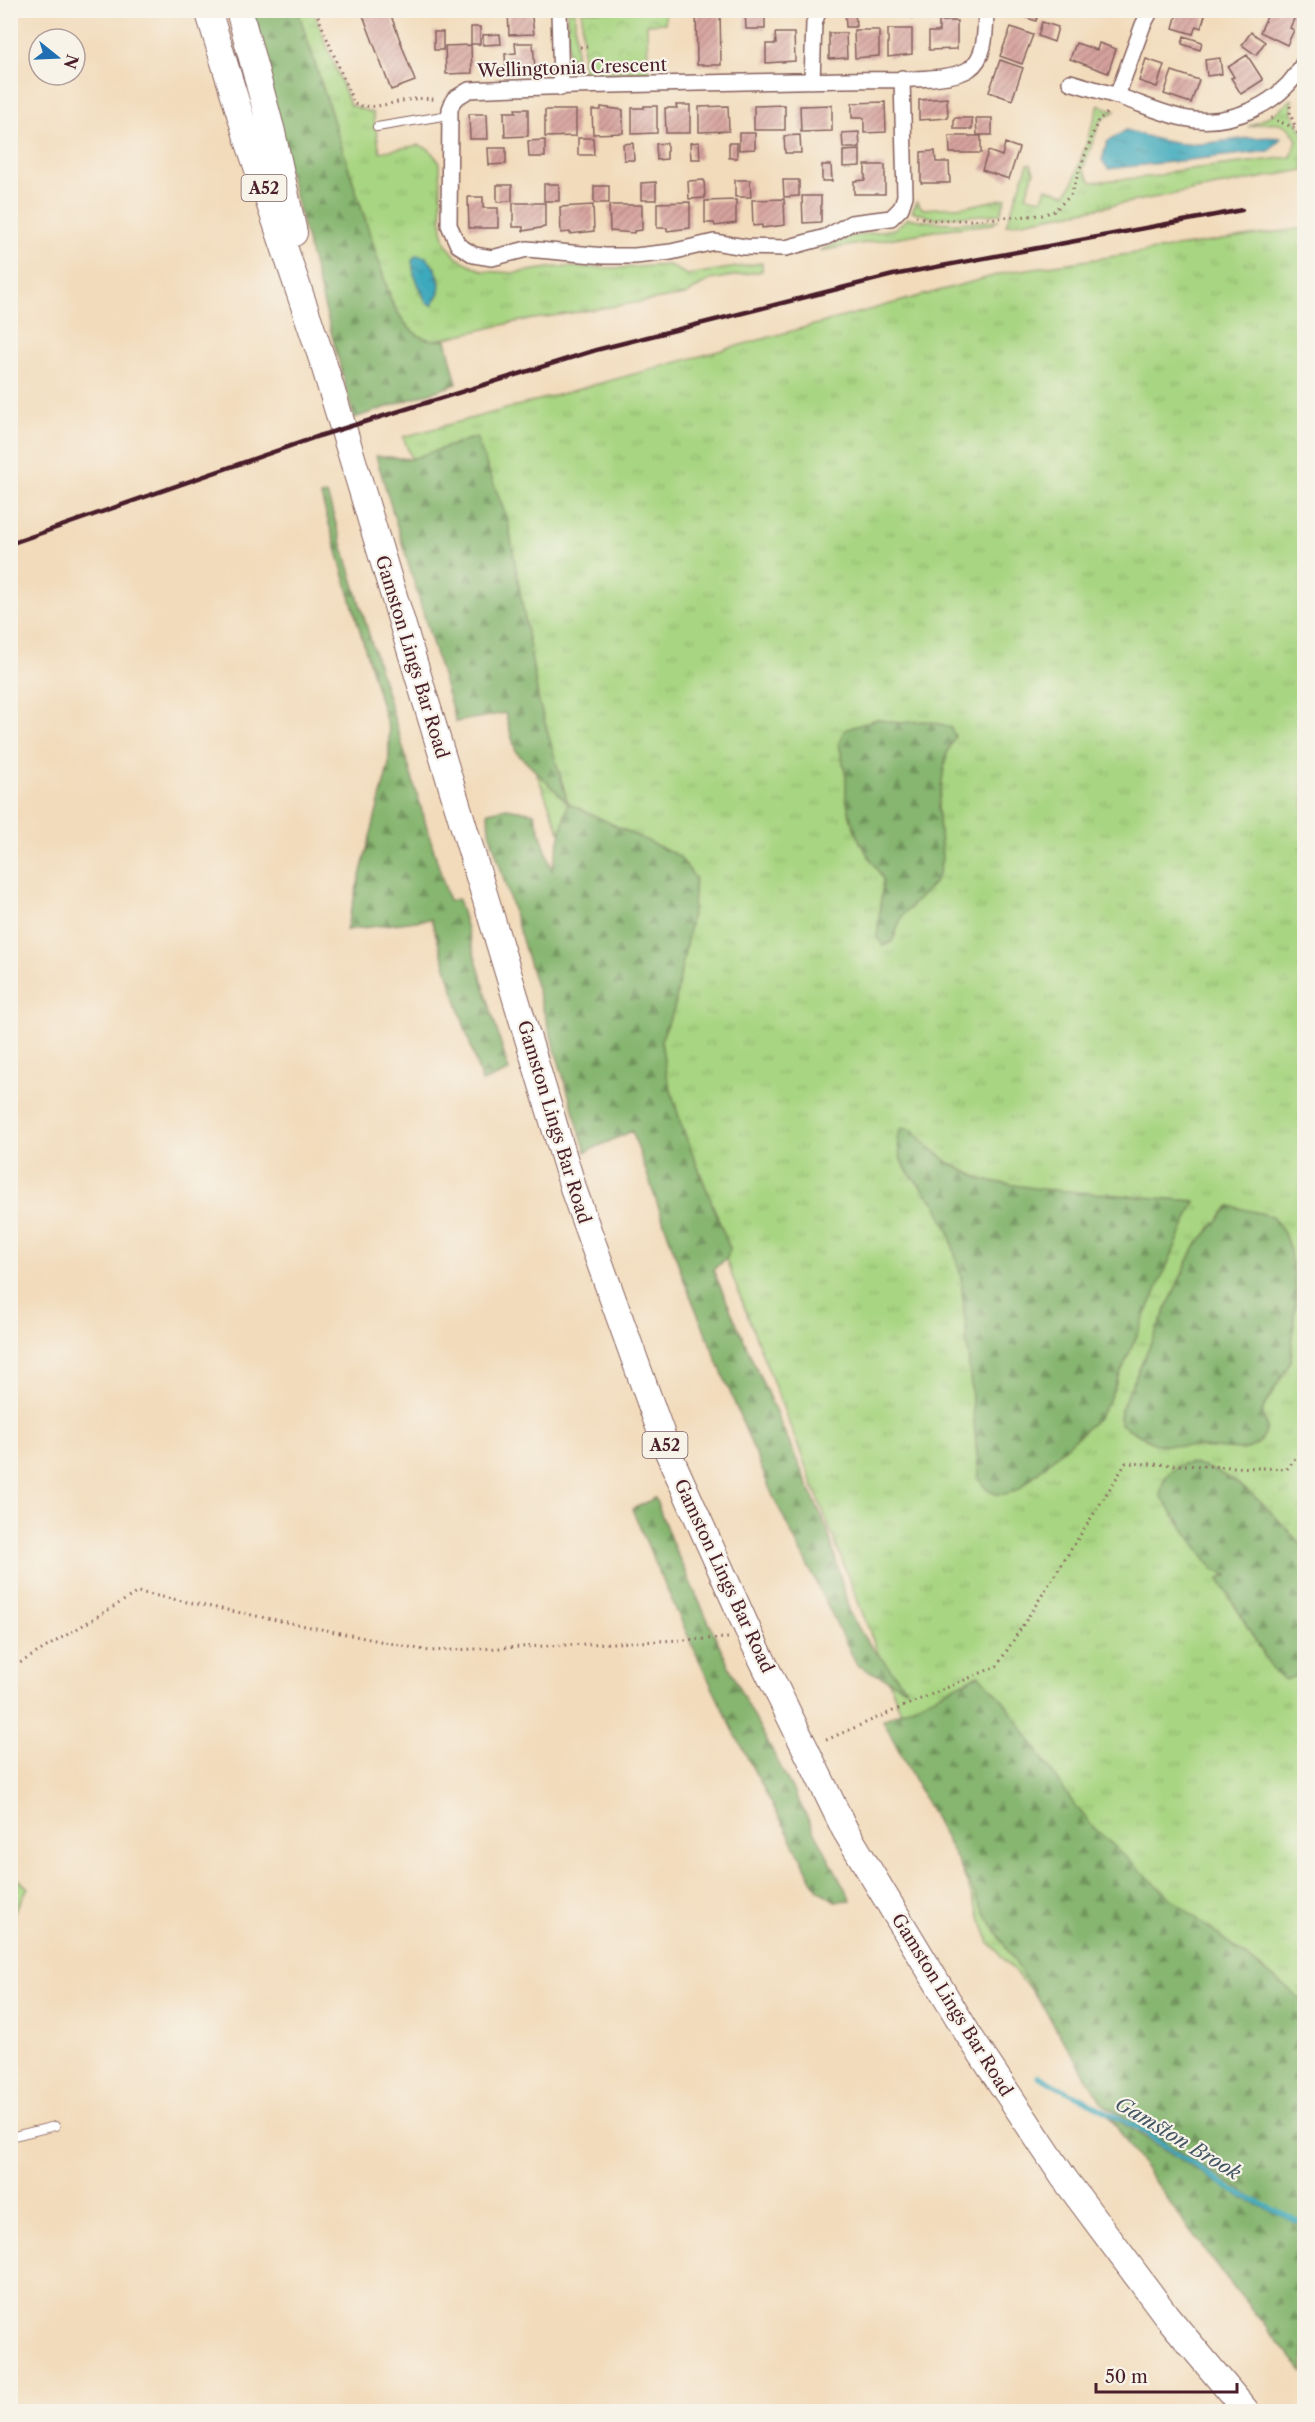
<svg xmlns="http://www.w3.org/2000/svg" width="1315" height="2422" font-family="'Libre Caslon Text',serif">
	<defs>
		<pattern id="grass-tufts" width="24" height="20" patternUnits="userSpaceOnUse" patternTransform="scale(1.5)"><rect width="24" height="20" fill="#a8d581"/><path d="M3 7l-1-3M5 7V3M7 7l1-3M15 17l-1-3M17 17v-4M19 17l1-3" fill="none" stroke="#92b670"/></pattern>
		<pattern id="forest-firs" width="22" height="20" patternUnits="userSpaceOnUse" patternTransform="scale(1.5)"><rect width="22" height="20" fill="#86b66f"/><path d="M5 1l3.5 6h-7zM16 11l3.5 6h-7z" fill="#70935b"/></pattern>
		<pattern id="park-crowns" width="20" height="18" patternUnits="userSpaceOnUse" patternTransform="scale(1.5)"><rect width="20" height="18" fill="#a8d581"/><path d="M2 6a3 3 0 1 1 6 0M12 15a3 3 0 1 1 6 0" fill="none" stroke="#92b670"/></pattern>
		<pattern id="water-ripples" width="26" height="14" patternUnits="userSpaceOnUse" patternTransform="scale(1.5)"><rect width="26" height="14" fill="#3da9bc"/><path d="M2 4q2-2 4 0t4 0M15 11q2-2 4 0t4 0" fill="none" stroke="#358999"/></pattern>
		<pattern id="building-hatch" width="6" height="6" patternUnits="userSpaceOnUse" patternTransform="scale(1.5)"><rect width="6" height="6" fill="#d7a39e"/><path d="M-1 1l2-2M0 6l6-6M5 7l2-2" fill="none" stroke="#b08481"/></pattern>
	</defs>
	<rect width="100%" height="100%" fill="#f7f3e8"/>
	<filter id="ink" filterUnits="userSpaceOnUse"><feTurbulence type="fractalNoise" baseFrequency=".0167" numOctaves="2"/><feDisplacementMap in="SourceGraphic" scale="12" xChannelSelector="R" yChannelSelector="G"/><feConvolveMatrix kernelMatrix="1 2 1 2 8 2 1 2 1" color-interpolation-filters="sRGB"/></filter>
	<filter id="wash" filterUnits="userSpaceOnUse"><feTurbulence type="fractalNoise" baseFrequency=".008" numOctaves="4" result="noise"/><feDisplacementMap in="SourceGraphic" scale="24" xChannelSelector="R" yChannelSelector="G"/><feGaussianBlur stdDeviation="1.35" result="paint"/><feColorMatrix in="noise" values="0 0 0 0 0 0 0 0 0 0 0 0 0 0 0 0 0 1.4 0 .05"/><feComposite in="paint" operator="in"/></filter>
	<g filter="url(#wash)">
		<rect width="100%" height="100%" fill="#f2dbbb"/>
		<path fill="url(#grass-tufts)" stroke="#797a56" stroke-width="1.5" fill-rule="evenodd" d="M298 11H317L314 12 350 105 373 113 380 152 419 145 429 149 440 163 442 230 446 244 457 258 483 271 514 273 556 267 621 268 669 265 687 275 762 263V271L710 280 685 295 515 322 433 341 419 338 407 328 392 303ZM435 267 440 280 438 297 426 302 414 274Z
			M567 11H575L576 57 568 58Z
			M1292 99V113L1304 135V170L1006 225 1028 164H1031L1034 172 1026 196 1042 199 1046 188 1066 194 1073 183 1099 105 1115 111 1100 121 1083 169 1091 182 1158 176 1174 171 1291 157 1297 140C1286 116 1270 122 1248 127L1275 113Z
			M1006 198 1000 214 933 218 912 211 917 202 923 209 969 206Z
			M908 218C938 225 968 223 998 220L993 224 946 229 819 251 849 237 894 229Z
			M1304 228V2305L990 1943 590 908 403 437 1008 272Z"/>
		<path fill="url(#forest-firs)" stroke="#686a4d" stroke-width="1.5" d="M246 11H298L392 303C406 327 416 343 446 340L457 384 354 418Z
			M476 437 508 521 539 702 568 803 679 856 695 878 693 908 674 1009 661 1040 666 1073 681 1124 730 1249 727 1258 713 1270 828 1531 850 1614 865 1639 907 1689 857 1665 772 1494 685 1283 632 1131 586 1152 489 830 488 812 507 808 534 813 552 870 568 803 516 752 505 713 456 722 376 456 411 459Z
			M327 494 449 901 458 899 509 1071 482 1082 431 919 346 930 389 764V731L321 496Z
			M877 719C885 720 893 723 902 723 923 720 929 720 950 727L955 736 946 756 938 807 942 858 939 873 934 883 902 916 892 942 883 946 877 937 883 879 861 844 851 820 846 798V777L839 744 844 730Z
			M906 1128 914 1131 928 1146 951 1164 983 1180 1040 1189 1195 1201 1109 1400 1098 1418 1018 1490C1002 1497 985 1496 979 1477L961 1277 949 1232 935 1203 908 1172 901 1160 897 1139 901 1129Z
			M1230 1206 1272 1216 1284 1233 1290 1251 1296 1292 1291 1361 1263 1409C1262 1416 1264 1417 1266 1424 1269 1438 1252 1450 1240 1450L1155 1444 1120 1424 1121 1409 1194 1248Z
			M1189 1463C1243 1475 1269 1510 1304 1548V1658L1296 1676 1285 1680 1274 1672 1219 1579 1228 1575 1214 1570 1161 1497C1160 1479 1172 1465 1189 1463Z
			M655 1498 673 1545 742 1694 851 1900 835 1901 818 1890C808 1873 798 1851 787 1831 728 1727 679 1619 632 1509Z
			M979 1675 1004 1701 1068 1796 1092 1826 1174 1901 1304 2001V2222L1266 2206 1103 2104 983 1910 883 1720Z
			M1108 2114 1242 2198 1304 2226V2373C1234 2290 1168 2205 1108 2114Z"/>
		<path fill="url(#park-crowns)" stroke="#797a56" stroke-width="1.5" d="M582 11H665V23L647 24 648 72 583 71Z
			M11 1872 28 1888 11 1918Z"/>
		<path fill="url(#water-ripples)" stroke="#446474" stroke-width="1.5" d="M1126 130C1149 137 1174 146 1199 144 1227 142 1253 135 1282 138L1269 151 1108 169 1102 160 1107 142Z
			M416 255 426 257C439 271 446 288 432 305L426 302 414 274 412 261Z"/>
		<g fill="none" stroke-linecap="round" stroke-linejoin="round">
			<path stroke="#3da9bc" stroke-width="5" d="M1038 2076 1138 2128 1234 2191 1304 2224"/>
		</g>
		<g id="blocks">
			<path fill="url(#building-hatch)" d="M361 10H389L415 81 391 90Z
				M508 10H531L534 34 509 35Z
				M696 10H720L721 65H697Z
				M745 10H765V29H746Z
				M912 10H929V18H912Z
				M1014 10H1040L1036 21 1013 13Z
				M1178 10 1206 12 1201 28 1196 26 1193 34 1173 28Z
				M1270 10H1298L1290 28 1294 30 1287 45 1260 32Z
				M845 11H855L856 27H846Z
				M939 21H957V49L929 50V32H939Z
				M1042 22 1058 27 1054 42 1038 36Z
				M471 27H480V44H471Z
				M1011 27 1033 35 1022 64 1000 56Z
				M888 29H912V54L888 57Z
				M854 30H879V56L855 58Z
				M434 32H443V50H434Z
				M1251 32 1265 42 1256 55 1242 45Z
				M775 33H794L795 61 766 63V44H776Z
				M829 33H846L847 58 829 59Z
				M500 34 501 44 483 45V35Z
				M1184 36 1202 42 1200 50 1182 44Z
				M515 43H533L535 69 506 71 505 54 516 53Z
				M1076 43 1097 50 1099 43 1116 49 1108 73 1070 59Z
				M471 45 472 73 446 74 445 46Z
				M1247 55 1263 80 1241 94 1231 78 1234 77 1228 67Z
				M1220 58 1222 74 1207 76 1205 60Z
				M1146 59 1164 65 1157 87 1139 81Z
				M1000 60 1023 68 1012 100 989 92Z
				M1172 71 1199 80 1191 103 1164 94Z
				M947 98 948 118 919 120V100Z
				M885 102 886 132 864 133V118H852V103Z
				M676 105H690V133H666L665 108H677Z
				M785 105V130H754V106Z
				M832 105V131L801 132 800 106Z
				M644 106H657V133L632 134V108H644Z
				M728 106 729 131 699 132V107Z
				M601 107 623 110V133L593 134 592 110H601Z
				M515 109H528V136L505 137 504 112H516Z
				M545 110H576V136L545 137Z
				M469 114H487L488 139H470Z
				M954 118H972V129H954Z
				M976 118H992V135H977Z
				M859 132 860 148H843L842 133Z
				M739 133H755V149L739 150Z
				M800 135 801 153H785L784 136Z
				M949 136H981V153H950Z
				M578 138H593L594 155H578Z
				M545 140V157H529L528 141Z
				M699 142 700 159H691L690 143Z
				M633 143 634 160H624L623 144Z
				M667 143V159L657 160 656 144Z
				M729 143H737V158H729Z
				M1005 143 1019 148 1009 179 982 170 988 151 1002 156Z
				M488 148H506V164L489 165Z
				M860 150V166L843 167V151Z
				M935 151 936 162H949L950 183H921V152Z
				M822 165H831L832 181H822Z
				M865 165H885V194H854V181L865 180Z
				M704 180 705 198 689 199 688 181Z
				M735 180H750L751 197H735Z
				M783 180H799V196L784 197Z
				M656 182V200H641V183Z
				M544 184H559V201H544Z
				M497 185H512V201L497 202Z
				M594 186H609V203H594Z
				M802 196H821V222L803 223Z
				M468 197H483V208H498V228H469Z
				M784 199 785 225 762 228V225L753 226 752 200Z
				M736 200V223L715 226 714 223H705V201Z
				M690 202V228L667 231V228H657V203Z
				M513 203H545V227L523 231V227H513Z
				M593 205 594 231 570 234V232L561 233 560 207Z
				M609 205H642V230L634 231V233L610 231Z"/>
		</g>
	</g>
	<g filter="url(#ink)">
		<use href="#blocks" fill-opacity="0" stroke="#85615d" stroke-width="1.5"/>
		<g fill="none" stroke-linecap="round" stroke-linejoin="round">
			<g stroke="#85615d" stroke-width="10">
				<path id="service" d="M377 127 449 115
					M10 2137 55 2126"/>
			</g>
			<g stroke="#85615d" stroke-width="18">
				<path id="minor" d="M559 10 561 88
					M1151 10 1143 25 1117 96C1139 103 1161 113 1183 118 1230 128 1282 104 1304 62
					M902 78 905 196 901 208 891 218 851 223 826 237 786 248 745 247 714 242 671 252 635 256H605L527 249 492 258 474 255 458 245 449 225 450 109 454 99 469 90C593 84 718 83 842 80 869 79 949 83 969 69 987 57 985 30 986 10
					M812 81 814 23 819 10
					M1070 82 1117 96"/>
			</g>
			<g stroke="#85615d" stroke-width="28">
				<path id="trunk" d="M208 10 246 134 324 365 575 1194 668 1452 751 1637 845 1830 968 2034 1064 2178 1166 2315 1247 2412
					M239 10 272 132 294 233"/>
			</g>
			<path stroke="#85615d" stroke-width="3" stroke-dasharray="1.5 4.5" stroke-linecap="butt" d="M326 10 317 14 354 104C382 113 406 93 437 100
				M580 47H587
				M1290 106V114L1296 128
				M1271 118 1292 127 1304 139
				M916 216 931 220H970L1042 215 1054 211 1070 196 1098 120 1109 112
				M10 1669 138 1592 429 1651 728 1638
				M826 1740 997 1666 1126 1463 1287 1469 1304 1446"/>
			<use href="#service" stroke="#fff" stroke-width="8"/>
			<use href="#minor" stroke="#fff" stroke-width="15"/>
			<use href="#trunk" stroke="#fff" stroke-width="26"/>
			<path stroke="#4a1f2b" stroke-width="4.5" d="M10 544 319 436 596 350 893 275 1242 210"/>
		</g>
	</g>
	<g text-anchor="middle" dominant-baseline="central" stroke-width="4.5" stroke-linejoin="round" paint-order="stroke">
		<g fill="#f7f3e8" stroke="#7e5f64" stroke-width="1.5">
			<rect x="241.5" y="175" width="45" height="26" rx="4.5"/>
			<rect x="642.5" y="1432" width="45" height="26" rx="4.5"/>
		</g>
		<g font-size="16" font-weight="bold" fill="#4a1f2b">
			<text x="264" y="188">A52</text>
			<text x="665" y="1445">A52</text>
		</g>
		<g font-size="18" fill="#4a1f2b" stroke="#f7f3e8">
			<text transform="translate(572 68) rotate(-2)">Wellingtonia Crescent</text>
			<text transform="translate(412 657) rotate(73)">Gamston Lings Bar Road</text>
			<text transform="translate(554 1122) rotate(73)">Gamston Lings Bar Road</text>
			<text transform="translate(724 1576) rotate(65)">Gamston Lings Bar Road</text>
			<text transform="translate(952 2005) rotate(58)">Gamston Lings Bar Road</text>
		</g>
		<g font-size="20" font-style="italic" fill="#455665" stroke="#f7f3e8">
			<text transform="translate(1178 2138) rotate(31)">Gamston Brook</text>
		</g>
	</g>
	<rect width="1315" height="2422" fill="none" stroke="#f7f3e8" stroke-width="36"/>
	<g transform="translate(57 57) rotate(108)"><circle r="28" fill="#f7f3e8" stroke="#b29e9c" stroke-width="1.5"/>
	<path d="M0-4.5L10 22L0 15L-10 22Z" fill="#1f6fb2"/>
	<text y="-9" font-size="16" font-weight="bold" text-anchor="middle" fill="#4a1f2b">N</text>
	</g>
	<path d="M1096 2383v9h141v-9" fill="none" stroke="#4a1f2b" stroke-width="3"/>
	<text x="1105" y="2383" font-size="18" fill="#4a1f2b" stroke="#f7f3e8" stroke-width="4.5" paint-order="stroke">50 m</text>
</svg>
